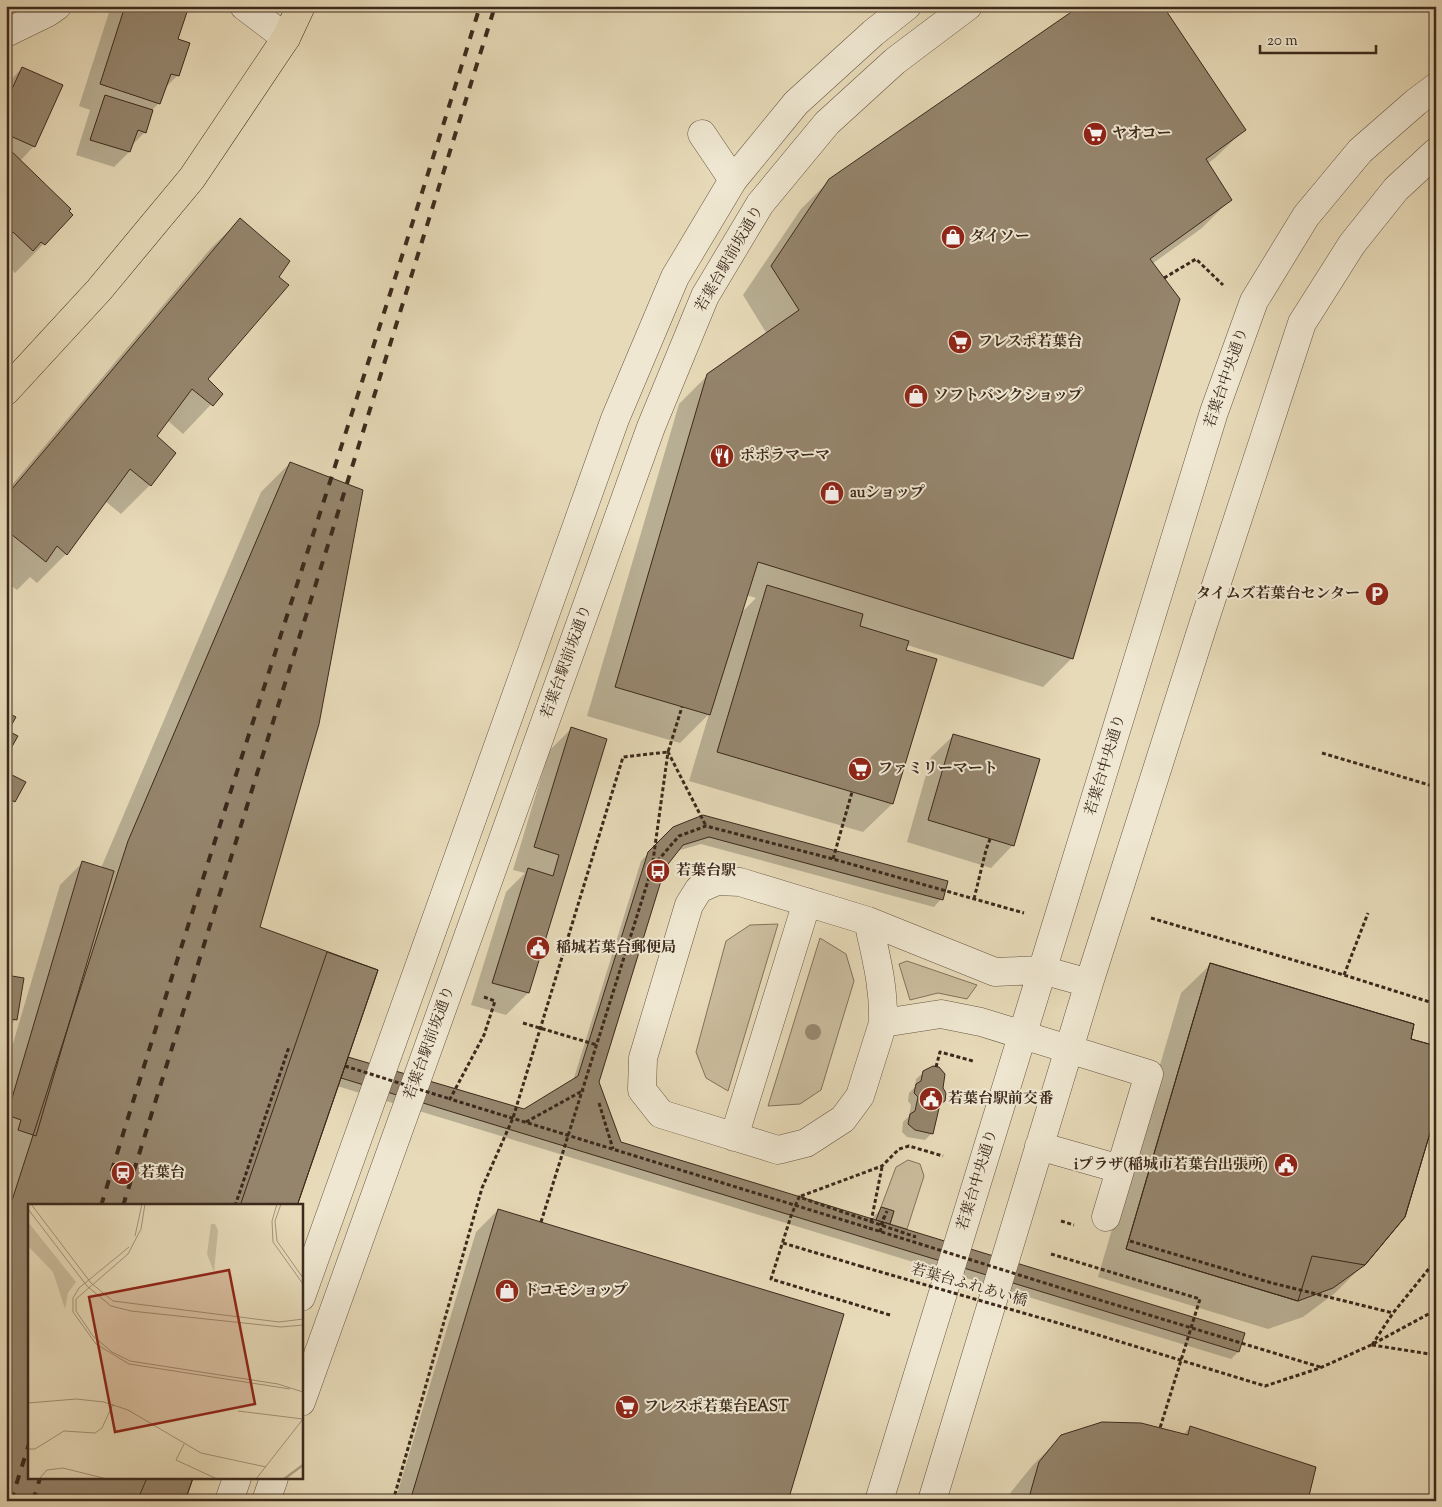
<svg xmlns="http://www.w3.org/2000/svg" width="1442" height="1507" font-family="'Sorts Mill Goudy','Noto Serif JP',serif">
	<rect width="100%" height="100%" fill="#e7dab8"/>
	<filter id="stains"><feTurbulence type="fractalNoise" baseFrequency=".004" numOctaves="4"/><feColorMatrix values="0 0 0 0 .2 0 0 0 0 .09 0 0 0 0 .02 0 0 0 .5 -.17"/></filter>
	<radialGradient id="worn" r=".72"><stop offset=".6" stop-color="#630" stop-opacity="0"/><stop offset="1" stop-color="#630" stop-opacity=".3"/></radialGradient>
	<path fill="#cabc9d" stroke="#83725c" d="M778 924 728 1091 706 1078 696 1052 726 941 750 925Z
		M820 938 846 954 854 981 821 1090 800 1104 768 1106Z
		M907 961 977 985 967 999 938 993 910 1000 899 964Z
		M908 1160 920 1164 924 1176 907 1229 890 1224 894 1211 881 1207 896 1167Z"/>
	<path fill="#0003" fill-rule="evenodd" d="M111 6H188L177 40 178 75 163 90 159 103 151 111 145 132 131 146 129 152 114 167 76 155 90 110 79 106Z
		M22 68 34 146 20 161 72 215 15 273 12 270 6 276V85Z
		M1244 130 1215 158 1207 164 1230 200 1202 228 1152 264 1072 658 1043 687 907 645 904 651 935 660 892 804 863 832 689 781 709 714 680 743 587 716 679 404 708 375 767 334 743 295 801 209 830 180ZM746 595 756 598 740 614Z
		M240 220 207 379 221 394 183 434 167 420 155 436 150 485 121 514 105 501 66 554 37 583 30 577 17 590 6 582V492L211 248Z
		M290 463 259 928 345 1062 524 1110 573 1081 641 861 673 828 703 816 941 899 934 907 701 844 677 851 663 867 597 1082 620 1143 872 1220 874 1216 881 1209 892 1212 888 1225 1238 1352 1231 1359 337 1086 29 1206 6 1501V1067L60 885 82 863 101 868 261 492Z
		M571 729 606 740 528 993 506 1015 471 1005 506 892 525 873 513 870 549 751Z
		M954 735 1013 845 991 868 907 842 931 757Z
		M6 773 14 801 6 808Z
		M1210 965 1364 1264 1335 1293 1303 1317 1268 1329 1098 1277 1181 993Z
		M6 976 16 1019 6 1029Z
		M924 1072 941 1089 932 1133 925 1140 907 1137 902 1132 903 1122 909 1116 911 1105 908 1101 909 1093 915 1087 916 1079Z
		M498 1210 787 1501H395L476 1232Z
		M1190 1427 1307 1497 1319 1501H1008L1011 1492 1033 1465 1062 1436 1183 1435Z"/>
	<path fill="#95856d" stroke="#3c291c" d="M125 6H189L178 39 190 43 179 76 171 74 160 104 100 84Z
		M1080 6H1163L1246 130 1206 159 1232 200 1150 259 1180 299 1073 659 758 562 710 715 615 687 707 374 799 310 771 266 829 179Z
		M22 67 63 85 35 147 6 134V102Z
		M105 95 153 110 146 133 138 130 130 152 90 140Z
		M6 146 71 209 69 211 73 215 45 245 41 242 33 251 13 232 6 239Z
		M240 218 290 261 279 277 289 285 208 379 223 394 213 406 192 389 157 436 176 453 151 486 130 469 67 555 57 546 46 562 6 530V496Z
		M290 462 363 490 319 724 260 927 378 970 297 1206H29V1478H193L185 1501H6V1219L128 841Z
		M767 585 863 614 860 626 909 641 906 650 937 659 893 804 717 752Z
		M6 712 16 717 8 731 18 736 6 757Z
		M571 727 607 739 529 993 492 983 528 868 553 876 559 855 534 847Z
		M953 734 1040 759 1014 846 928 820Z
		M6 772 26 782 15 802 6 797Z
		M703 815 948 881 943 900 709 837 683 845 665 868 599 1082 621 1142 1245 1333 1239 1352 341 1078 348 1057 524 1109 578 1076 648 852 673 827Z
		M82 861 114 871 36 1136 18 1130 21 1120 7 1115Z
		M327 952 378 970 297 1206H240Z
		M1210 963 1414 1024 1411 1039 1436 1046V1113L1405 1217 1365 1265 1333 1288 1298 1301 1126 1249Z
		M1210 963 1414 1024 1411 1039 1436 1046V1113L1405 1217 1365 1265 1312 1256 1298 1301 1126 1249Z
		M6 975 24 978 17 1020 6 1018Z
		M933 1066 939 1067 945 1074 943 1088 946 1093 945 1101 940 1104 933 1134 915 1130 908 1124 910 1114 915 1111 918 1097 914 1093 916 1084 921 1081 923 1071Z
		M881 1207 894 1211 890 1224 876 1220Z
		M498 1209 844 1314 788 1501H410Z
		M1102 1422 1141 1423 1188 1435 1190 1426 1316 1467 1309 1496 1323 1501H1028L1039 1462 1061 1435Z
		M147 1478H193L185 1501H137Z"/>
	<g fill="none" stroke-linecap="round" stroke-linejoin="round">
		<g stroke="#675543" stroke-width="29">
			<path id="minor" d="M244 6 286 38
				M6 33 47 13 57 6
				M702 134 733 180
				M868 921C876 957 884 986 883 1023
				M1089 983 1042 970 995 972 868 921 740 882 717 881 699 889 689 905 643 1058 642 1090 661 1114 778 1150 806 1143 843 1119 860 1096 883 1023 941 1014 981 1022 1149 1074 1106 1217
				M734 1137 807 902
				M1039 1146 1120 1169
				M301 1297 615 419 675 277 733 180 796 103 873 33 907 6
				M301 1402 651 427 705 296 760 204 827 123 895 61 968 6
				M229 1501 237 1478
				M266 1501 274 1478
				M879 1501 1214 412 1254 301 1306 216 1360 151 1416 102 1436 87
				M932 1501 1089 983 1203 625 1302 323 1352 244 1396 189 1436 152"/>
		</g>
		<g stroke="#3c291c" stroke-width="29">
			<path id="major" d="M6 391 99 290 192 178 286 38 301 6"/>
		</g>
		<path stroke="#3c291c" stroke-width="3" stroke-dasharray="4 2.5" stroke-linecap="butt" d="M1164 278 1196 259 1223 285
			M1322 753 1436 787
			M833 859 852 792
			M653 866 679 836 706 826 833 859 1024 913
			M974 899 986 850 990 839
			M1151 918 1344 975 1436 1004
			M1344 975 1368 913
			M484 997 495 1001 484 1035 450 1099 869 1228
			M523 1023 597 1045
			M936 1067 940 1052 973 1061
			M599 1103 613 1149
			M526 1122 584 1090
			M801 1196 882 1166 899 1149 909 1146 943 1156
			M235 1206 289 1047
			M1061 1221 1074 1225
			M541 1222 652 868 668 752 706 826
			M871 1222 882 1167
			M881 1225 887 1211
			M1130 1241 1272 1283 1393 1313
			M783 1243 860 1266
			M6 1248H8
			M1051 1254 1200 1299 1160 1428
			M1080 1294 1320 1367
			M890 1315 771 1279 791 1216 799 1197 916 1237
			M1072 1327 1265 1386 1320 1368 1371 1345 1436 1310
			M1372 1345 1393 1313 1436 1260
			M1372 1345 1436 1355
			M393 1501 482 1188 513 1118 623 757 668 752 682 707"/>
		<use href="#minor" stroke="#efe7d1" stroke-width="28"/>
		<use href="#major" stroke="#e7dab8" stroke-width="28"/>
		<path stroke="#3c291c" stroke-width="4" stroke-dasharray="9 9" stroke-linecap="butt" d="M101 1206C223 805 357 407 480 6
			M123 1206 495 6
			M11 1501 29 1444
			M33 1501 40 1478"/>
		<path stroke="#3c291c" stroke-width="3" stroke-dasharray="4 2.5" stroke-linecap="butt" d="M345 1066 450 1099
			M869 1228 1080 1294
			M880 1232 884 1217
			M860 1266 1072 1327"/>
	</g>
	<circle fill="#988970" cx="813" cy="1032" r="8"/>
	<defs>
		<g id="supermarket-disc" transform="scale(1.25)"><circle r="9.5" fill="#8f2418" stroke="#efe7d1"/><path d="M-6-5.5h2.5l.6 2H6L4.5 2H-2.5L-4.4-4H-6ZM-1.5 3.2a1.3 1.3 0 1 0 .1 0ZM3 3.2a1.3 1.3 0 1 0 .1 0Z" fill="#fff"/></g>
		<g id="shop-disc" transform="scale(1.25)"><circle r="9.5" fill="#8f2418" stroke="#efe7d1"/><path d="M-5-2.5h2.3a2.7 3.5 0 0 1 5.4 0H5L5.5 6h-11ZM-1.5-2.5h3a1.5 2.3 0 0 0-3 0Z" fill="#fff"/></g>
		<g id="restaurant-disc" transform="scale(1.25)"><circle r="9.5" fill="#8f2418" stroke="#efe7d1"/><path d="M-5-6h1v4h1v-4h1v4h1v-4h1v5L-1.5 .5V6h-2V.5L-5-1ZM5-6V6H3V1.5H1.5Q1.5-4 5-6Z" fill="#fff"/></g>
		<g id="parking-disc" transform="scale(1.25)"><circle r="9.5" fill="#8f2418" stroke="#efe7d1"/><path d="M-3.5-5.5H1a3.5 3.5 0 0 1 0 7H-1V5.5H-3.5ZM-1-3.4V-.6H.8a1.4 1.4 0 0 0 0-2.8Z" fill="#fff"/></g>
		<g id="bus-disc" transform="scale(1.25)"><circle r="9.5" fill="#8f2418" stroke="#efe7d1"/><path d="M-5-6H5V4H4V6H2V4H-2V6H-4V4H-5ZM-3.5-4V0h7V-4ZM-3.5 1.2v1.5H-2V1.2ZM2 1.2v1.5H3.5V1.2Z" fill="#fff"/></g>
		<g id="civic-disc" transform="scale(1.25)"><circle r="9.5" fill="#8f2418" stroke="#efe7d1"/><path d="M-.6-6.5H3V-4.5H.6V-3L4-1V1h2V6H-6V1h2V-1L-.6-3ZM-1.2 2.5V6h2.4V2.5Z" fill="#fff"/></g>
		<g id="station-disc" transform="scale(1.25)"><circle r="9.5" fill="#8f2418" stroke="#efe7d1"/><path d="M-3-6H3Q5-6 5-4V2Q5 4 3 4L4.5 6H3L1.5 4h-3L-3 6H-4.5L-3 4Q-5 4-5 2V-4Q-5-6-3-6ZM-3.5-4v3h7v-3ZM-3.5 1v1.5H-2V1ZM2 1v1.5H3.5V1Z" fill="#fff"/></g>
	</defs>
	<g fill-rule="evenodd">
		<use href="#supermarket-disc" x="1095" y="134"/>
		<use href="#shop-disc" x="953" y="237"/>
		<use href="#supermarket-disc" x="960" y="342"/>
		<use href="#shop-disc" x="916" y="396"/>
		<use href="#restaurant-disc" x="722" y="456"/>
		<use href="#shop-disc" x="832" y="493"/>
		<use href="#parking-disc" x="1377" y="594"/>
		<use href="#supermarket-disc" x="860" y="769"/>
		<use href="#bus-disc" x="658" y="871"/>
		<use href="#civic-disc" x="538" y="948"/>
		<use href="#civic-disc" x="931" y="1099"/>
		<use href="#civic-disc" x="1286" y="1165"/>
		<use href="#station-disc" x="123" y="1173"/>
		<use href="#shop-disc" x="507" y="1291"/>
		<use href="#supermarket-disc" x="627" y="1407"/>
	</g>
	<g text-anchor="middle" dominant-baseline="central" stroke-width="4" stroke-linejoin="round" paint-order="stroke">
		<g font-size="15" font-weight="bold" fill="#3c291c" stroke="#efe7d1" text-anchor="start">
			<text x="1112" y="134">ヤオコー</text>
			<text x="970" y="237">ダイソー</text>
			<text x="978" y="342">フレスポ若葉台</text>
			<text x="934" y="396">ソフトバンクショップ</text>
			<text x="740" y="456">ポポラマーマ</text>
			<text x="850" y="493">auショップ</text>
			<text x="1360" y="594" text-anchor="end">タイムズ若葉台センター</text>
			<text x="878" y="769">ファミリーマート</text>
			<text x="676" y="871">若葉台駅</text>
			<text x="556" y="948">稲城若葉台郵便局</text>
			<text x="948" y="1099">若葉台駅前交番</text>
			<text x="1268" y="1165" text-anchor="end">iプラザ(稲城市若葉台出張所)</text>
			<text x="140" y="1173">若葉台</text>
			<text x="524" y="1291">ドコモショップ</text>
			<text x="644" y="1407">フレスポ若葉台EAST</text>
		</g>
		<g font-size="15" fill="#3c291c" stroke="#efe7d1">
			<text transform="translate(730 259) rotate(-60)">若葉台駅前坂通り</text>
			<text transform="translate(1227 378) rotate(-71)">若葉台中央通り</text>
			<text transform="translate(567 662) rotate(-70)">若葉台駅前坂通り</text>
			<text transform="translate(1106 765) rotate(-73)">若葉台中央通り</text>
			<text transform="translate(430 1043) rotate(-70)">若葉台駅前坂通り</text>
			<text transform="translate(978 1180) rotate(-73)">若葉台中央通り</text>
			<text transform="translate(969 1286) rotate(16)">若葉台ふれあい橋</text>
		</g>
	</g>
	<g transform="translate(28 1204)">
		<rect width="275" height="275" fill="#e7dab8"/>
		<path d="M0 18 48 78 40 89 37 105 25 68 0 42ZM183 20H187L190 26 186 68 179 50Z" fill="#cabc9d"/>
		<path fill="none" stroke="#ad9e83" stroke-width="2.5" d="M256 275 275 261"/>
		<path fill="none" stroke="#a3937a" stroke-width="1" d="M3 0 63 79 85 97 251 118 275 115M117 0 113 25 100 50 48 95V107L65 132 84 148 102 157 250 180 275 188M249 0 244 17 245 38 275 80M253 0 247 17 249 37 275 74M0 5 59 82 83 102 103 107 253 123 275 121M107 32 114 0M101 43 51 84 45 94V108L68 140 101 160 262 185M0 199 48 195 76 198 100 206 173 249 238 263M210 207 275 215M156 240 148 256 189 275M0 245H7L36 227 67 229 74 224 85 200M11 275 19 266 35 264 79 275M228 275 275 215"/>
		<path fill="#8f2418" fill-opacity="0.15" stroke="#8f2418" stroke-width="2.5" d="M201 66 227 200 87 228 61 93Z"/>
		<rect width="275" height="275" fill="none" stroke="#3c291c" stroke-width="2.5"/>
	</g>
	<rect width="1442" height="1507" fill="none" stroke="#e7dab8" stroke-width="25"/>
	<rect x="8" y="8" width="1427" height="1492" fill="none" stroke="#3c291c" stroke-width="2.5"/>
	<rect x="12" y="12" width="1417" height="1482" fill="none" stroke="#3c291c"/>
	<path d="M1260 45v8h116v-8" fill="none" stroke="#3c291c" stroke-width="2.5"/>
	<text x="1267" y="45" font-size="15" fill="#3c291c" stroke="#efe7d1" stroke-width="4" paint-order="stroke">20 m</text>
	<rect width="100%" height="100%" filter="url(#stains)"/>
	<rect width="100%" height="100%" fill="url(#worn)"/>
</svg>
